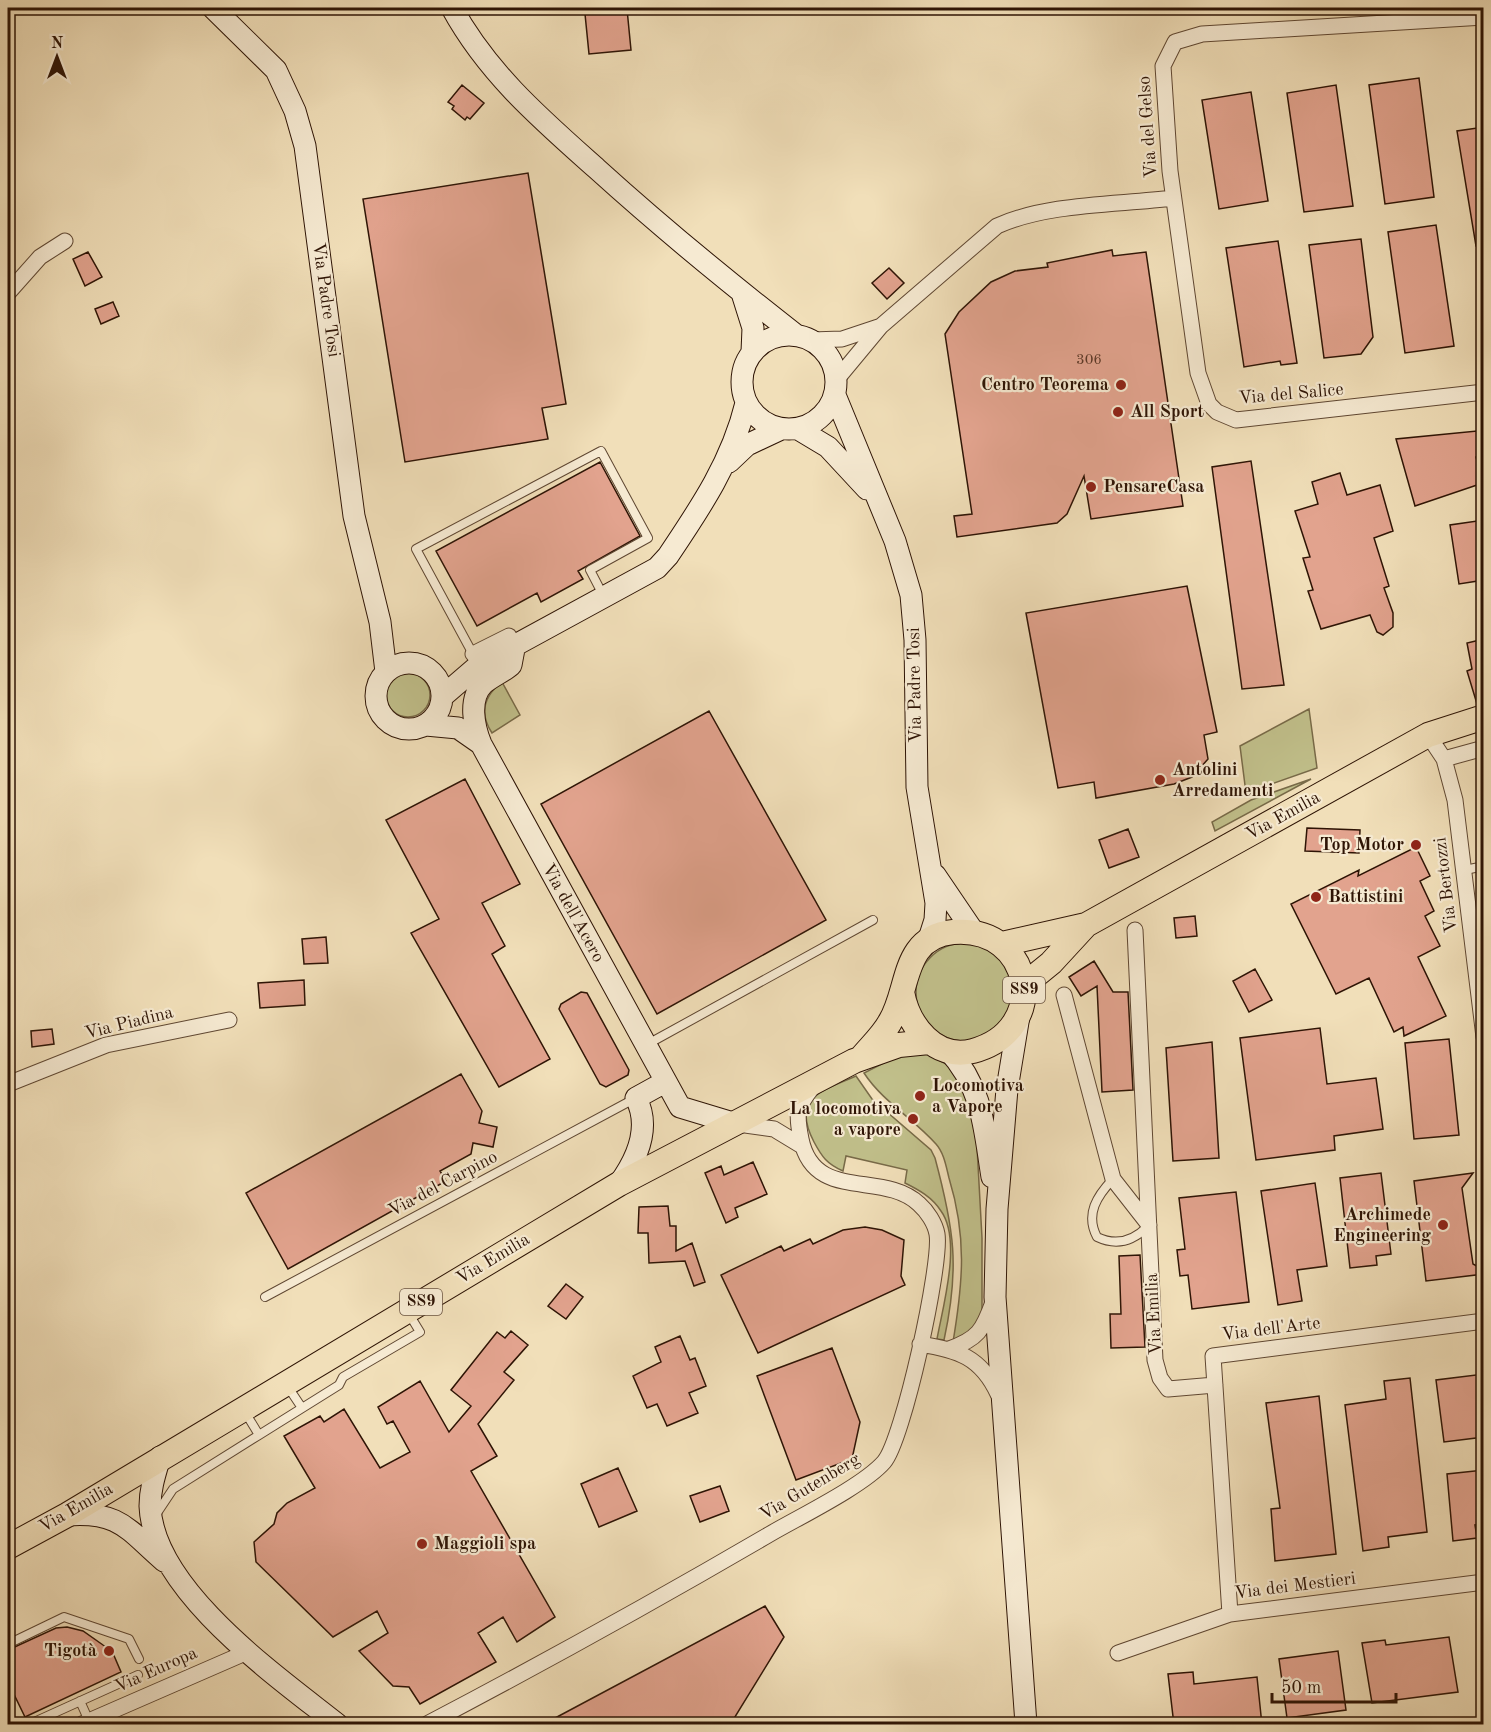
<svg xmlns="http://www.w3.org/2000/svg" width="1491" height="1732" font-family="'Old Standard TT',serif">
	<rect width="100%" height="100%" fill="#f1dfb9"/>
	<filter id="stains"><feTurbulence type="fractalNoise" baseFrequency=".00333" numOctaves="4"/><feColorMatrix values="0 0 0 0 .2 0 0 0 0 .09 0 0 0 0 .02 0 0 0 .5 -.17"/></filter>
	<radialGradient id="worn" r=".72"><stop offset=".6" stop-color="#630" stop-opacity="0"/><stop offset="1" stop-color="#630" stop-opacity=".3"/></radialGradient>
	<path fill="#c1c08b" stroke="#786a48" stroke-width="1.5" d="M386 695a22 22 0 1 1 44 0a22 22 0 1 1-44 0Z
		M502 682 520 715 492 733C479 713 484 696 502 682Z
		M1309 709 1317 768 1246 793 1240 746Z
		M1311 779 1215 831 1212 822 1251 800Z
		M916 992a49 49 0 1 1 98 0a49 49 0 1 1-98 0Z
		M905 1052 927 1054 950 1066 975 1110 982 1238V1324L953 1342C963 1282 967 1237 949 1178 946 1166 944 1153 936 1144 913 1118 883 1102 864 1073Z
		M856 1076 872 1099 931 1150 935 1158C954 1229 960 1267 944 1340L937 1339C943 1306 962 1240 941 1211 932 1197 919 1190 905 1183L907 1170 846 1156 843 1171C827 1164 822 1157 814 1142 791 1098 821 1091 856 1076Z"/>
	<path fill="#e2a38e" stroke="#2e1405" stroke-width="1.5" d="M627 9 631 50 589 54 585 14Z
		M1419 78 1434 197 1385 204 1369 85Z
		M462 85 484 103 470 119 467 117 465 120 452 109 454 106 448 102Z
		M1336 85 1353 206 1304 212 1287 93Z
		M1251 92 1268 201 1219 209 1202 100Z
		M1484 127V246H1476L1457 131Z
		M528 173 566 404 542 408 548 439 405 462 363 199Z
		M1436 225 1454 346 1405 353 1388 232Z
		M1361 239 1373 337 1361 354 1324 358 1309 245Z
		M1278 241 1297 363 1281 365 1280 361 1244 367 1226 248Z
		M1112 250 1113 256 1146 252 1183 506 1091 519 1084 476 1067 514 1057 523 957 537 954 516 972 514 945 334 959 312 991 282 1015 271 1048 267 1047 263Z
		M88 252 102 277 85 286 73 259Z
		M889 268 904 283 887 299 872 283Z
		M113 302 119 316 101 324 95 309Z
		M1477 431 1480 456 1476 457 1483 483 1415 506 1396 439Z
		M1251 461 1284 685 1242 689 1212 467Z
		M600 462 640 536 578 571 583 579 541 602 537 593 477 626 436 551Z
		M1340 473 1347 495 1380 485 1393 531 1374 538 1389 586 1384 588 1393 613V627L1383 635 1377 632 1370 615 1321 629 1308 591 1313 590 1303 558 1310 557 1295 511 1318 504 1312 482Z
		M1484 520V580L1459 584 1450 525Z
		M1187 586 1217 732 1204 735 1208 759 1192 777 1174 784 1096 798 1094 782 1058 788 1026 613Z
		M1484 639V703L1477 704 1467 671 1472 669 1467 643Z
		M709 711 826 920 657 1014 541 804Z
		M465 779 520 884 482 903 505 946 492 954 550 1059 499 1087 411 933 439 919 386 820Z
		M1307 828 1360 830 1359 853 1305 851Z
		M1128 829 1139 857 1109 868 1099 840Z
		M1416 847 1430 876 1420 881 1434 911 1425 916 1440 946 1418 957 1446 1016 1404 1036 1403 1027 1394 1032 1369 978 1336 994 1291 904 1359 870 1358 876Z
		M1195 916 1197 936 1176 938 1174 918Z
		M326 937 328 963 304 964 302 939Z
		M1094 961 1113 992H1128L1133 1090 1102 1092 1097 986 1081 996 1069 977Z
		M1255 969 1272 1000 1249 1012 1233 981Z
		M304 980 305 1005 260 1008 258 983Z
		M581 992 587 993 629 1070 628 1075 606 1087 600 1084 559 1009 561 1004Z
		M1320 1028 1327 1084 1376 1078 1383 1129 1334 1136 1335 1150 1256 1160 1240 1038Z
		M52 1029 54 1044 32 1047 31 1031Z
		M1449 1039 1459 1135 1414 1139 1405 1043Z
		M1212 1042 1219 1158 1173 1161 1166 1048Z
		M461 1074 482 1111 479 1123 497 1127 493 1147 473 1143 471 1154 440 1171 446 1181 288 1269 246 1193Z
		M753 1162 767 1194 735 1208 738 1217 726 1223 705 1173 721 1166 724 1175Z
		M1381 1173 1391 1254 1376 1256 1377 1265 1350 1268 1340 1178Z
		M1473 1173 1462 1188 1473 1264 1484 1270V1274L1426 1281 1414 1181Z
		M1315 1183 1327 1266 1297 1270 1302 1301 1278 1305 1261 1191Z
		M1236 1192 1249 1302 1192 1309 1188 1275 1180 1276 1177 1250 1185 1249 1179 1198Z
		M668 1206 670 1226H676V1251L692 1243 705 1282 694 1286 685 1261 649 1263 648 1233H638L639 1207Z
		M865 1227 882 1230 904 1240 901 1276 905 1285 758 1353 721 1275 781 1246 784 1251 810 1239 813 1244 843 1230Z
		M1140 1255 1145 1347 1111 1348 1110 1314H1121L1119 1256Z
		M566 1284 583 1297 566 1319 548 1306Z
		M511 1331 528 1345 504 1372 514 1380 478 1424 497 1456 471 1471 555 1617 517 1642 503 1617 478 1633 496 1662 420 1704 409 1687 393 1686 359 1651 388 1633 377 1611 333 1637 256 1562 254 1542 274 1524 277 1513 287 1503 315 1488 284 1436 320 1416 324 1422 344 1409 380 1468 410 1452 393 1421 387 1424 378 1407 420 1381 449 1432 471 1406 451 1390 497 1332 505 1338Z
		M680 1336 690 1360 695 1358 706 1386 689 1393 698 1413 667 1426 657 1404 647 1408 633 1376 661 1362 655 1347Z
		M832 1348 860 1422 852 1459 796 1480 757 1376Z
		M1484 1374V1437L1444 1442 1436 1380Z
		M1410 1378 1427 1532 1388 1537 1389 1547 1363 1551 1345 1405 1386 1399 1384 1381Z
		M1319 1396 1336 1554 1275 1561 1271 1509 1280 1508 1266 1403Z
		M618 1468 637 1511 599 1527 581 1484Z
		M1484 1470V1524L1475 1525 1477 1538 1453 1541 1447 1474Z
		M720 1486 729 1511 700 1522 690 1496Z
		M765 1606 784 1637 730 1725H542Z
		M67 1627 83 1631 103 1645 112 1651 121 1672 25 1717 8 1682V1650L56 1628Z
		M1449 1637 1458 1692 1372 1703 1362 1643 1385 1640 1386 1645Z
		M1338 1651 1346 1710 1287 1718 1279 1659Z
		M1193 1672 1194 1684 1257 1677 1262 1725H1174L1168 1674Z"/>
	<g fill="none" stroke-linecap="round" stroke-linejoin="round">
		<g stroke="#5f4732" stroke-width="10">
			<path id="lane" d="M474 656 416 549 601 451 648 538 590 570 603 595
				M1465 870 1484 866
				M646 1045 873 920
				M1113 1179C1097 1196 1085 1214 1097 1237 1116 1246 1133 1241 1147 1227
				M265 1297 634 1099
				M288 1387 302 1408
				M245 1412 259 1435 339 1385 343 1377 420 1332 409 1314
				M157 1513 173 1489 259 1435
				M8 1644 64 1617 129 1639 139 1659
				M80 1701 89 1721
				M32 1723 138 1675"/>
		</g>
		<g stroke="#5f4732" stroke-width="17">
			<path id="street" d="M1484 17 1202 34 1175 42 1163 66 1170 171 1198 373 1209 404 1217 412 1236 420 1484 392
				M8 293 40 257 65 241
				M811 340 842 339 881 326
				M837 379 881 326 997 226C1048 203 1117 205 1173 198
				M473 654 509 636
				M1428 735 1444 759 1455 800 1484 1037
				M1444 759 1484 748
				M1135 930 1155 1360 1160 1378 1168 1389 1215 1385
				M1064 995 1113 1179 1149 1225
				M8 1084 106 1045 229 1020
				M738 1124 774 1129 802 1146
				M920 1344C958 1350 981 1357 998 1394
				M949 1349C978 1339 983 1330 993 1302
				M1230 1614 1213 1356 1484 1321
				M1118 1653 1230 1614 1484 1582
				M82 1724 245 1653
				M427 1724C543 1663 657 1600 770 1534 799 1517 863 1486 884 1462 903 1441 942 1263 937 1234 935 1223 927 1211 919 1204 883 1170 814 1203 801 1139 796 1114 796 1108 812 1088"/>
		</g>
		<g stroke="#2e1405" stroke-width="23">
			<path id="secondary" d="M213 8 276 70 295 111 305 146 354 516 380 622 386 672
				M452 8C488 74 542 120 597 169 661 227 728 282 796 335
				M742 293 753 328 752 352
				M742 382a47 47 0 1 1 94 0a47 47 0 1 1-94 0Z
				M835 395 895 541 911 595 915 640 917 787 936 903 935 920 928 942
				M798 429 828 447 867 489
				M729 462 747 445 781 429
				M514 649 511 665C503 672 491 677 483 684 468 699 474 727 481 744L680 1107 733 1123
				M376 696a33 33 0 1 1 66 0a33 33 0 1 1-66 0Z
				M443 696 479 665 657 568 668 556C701 507 732 461 746 403
				M426 725 458 728 481 744
				M935 875 973 931
				M1019 1016 1007 1089 997 1209 995 1297 1026 1724
				M948 1050C983 1088 984 1128 992 1177
				M619 1184C637 1159 651 1127 636 1098L665 1082
				M160 1457C155 1474 150 1489 150 1506 153 1590 278 1677 337 1724
				M67 1515C120 1511 127 1529 164 1561"/>
		</g>
		<g stroke="#2e1405" stroke-width="26">
			<path id="primary" d="M1002 944 1086 925 1428 735 1484 717
				M1024 985 1051 963 1086 925
				M861 1058C871 1046 883 1035 890 1022 910 990 901 937 953 932 1033 925 1052 1030 973 1051 935 1061 908 1025 902 992
				M8 1547 67 1515 619 1184 854 1061 899 1045 929 1042"/>
		</g>
		<use href="#lane" stroke="#f6ead2" stroke-width="8"/>
		<use href="#street" stroke="#f6ead2" stroke-width="15"/>
		<use href="#secondary" stroke="#f6ead2" stroke-width="21"/>
		<use href="#primary" stroke="#f1dfb9" stroke-width="24"/>
	</g>
	<g fill="#8f2418" stroke="#f6ead2" stroke-width="2">
		<circle cx="1121" cy="385" r="6"/>
		<circle cx="1118" cy="412" r="6"/>
		<circle cx="1091" cy="487" r="6"/>
		<circle cx="1160" cy="780" r="6"/>
		<circle cx="1416" cy="845" r="6"/>
		<circle cx="1316" cy="897" r="6"/>
		<circle cx="920" cy="1096" r="6"/>
		<circle cx="913" cy="1119" r="6"/>
		<circle cx="1443" cy="1225" r="6"/>
		<circle cx="422" cy="1544" r="6"/>
		<circle cx="109" cy="1651" r="6"/>
	</g>
	<g text-anchor="middle" dominant-baseline="central" stroke-width="4.5" stroke-linejoin="round" paint-order="stroke">
		<g font-size="15" fill="#5b3827">
			<text x="1089" y="360">306</text>
		</g>
		<g fill="#f6ead2" stroke="#6a5442" stroke-width="1.5">
			<rect x="1003" y="977" width="42" height="26" rx="4.5"/>
			<rect x="400" y="1289" width="42" height="26" rx="4.5"/>
		</g>
		<g font-size="16" font-weight="bold" fill="#2e1405">
			<text x="1024" y="990">SS9</text>
			<text x="421" y="1302">SS9</text>
		</g>
		<g font-size="18" fill="#2e1405" stroke="#f6ead2">
			<text transform="translate(1148 127) rotate(-94)">Via del Gelso</text>
			<text transform="translate(326 300) rotate(82)">Via Padre Tosi</text>
			<text transform="translate(1291 394) rotate(-5)">Via del Salice</text>
			<text transform="translate(915 685) rotate(-91)">Via Padre Tosi</text>
			<text transform="translate(1283 816) rotate(-29)">Via Emilia</text>
			<text transform="translate(1446 885) rotate(-97)">Via Bertozzi</text>
			<text transform="translate(573 913) rotate(61)">Via dell'Acero</text>
			<text transform="translate(129 1023) rotate(-14)">Via Piadina</text>
			<text transform="translate(443 1184) rotate(-28)">Via del Carpino</text>
			<text transform="translate(493 1259) rotate(-31)">Via Emilia</text>
			<text transform="translate(1154 1314) rotate(-93)">Via Emilia</text>
			<text transform="translate(1271 1329) rotate(-7)">Via dell'Arte</text>
			<text transform="translate(810 1487) rotate(-31)">Via Gutenberg</text>
			<text transform="translate(76 1508) rotate(-30)">Via Emilia</text>
			<text transform="translate(1295 1586) rotate(-7)">Via dei Mestieri</text>
			<text transform="translate(156 1670) rotate(-24)">Via Europa</text>
		</g>
		<g font-size="18" font-weight="bold" fill="#2e1405" stroke="#f6ead2" text-anchor="start">
			<text x="1109" y="385" text-anchor="end">Centro Teorema</text>
			<text x="1130" y="412">All Sport</text>
			<text x="1103" y="487">PensareCasa</text>
			<text x="1172" y="770">Antolini<tspan x="1172" dy="21">Arredamenti</tspan></text>
			<text x="1404" y="845" text-anchor="end">Top Motor</text>
			<text x="1328" y="897">Battistini</text>
			<text x="932" y="1086">Locomotiva<tspan x="932" dy="21">a Vapore</tspan></text>
			<text x="901" y="1109" text-anchor="end">La locomotiva<tspan x="901" dy="21">a vapore</tspan></text>
			<text x="1431" y="1215" text-anchor="end">Archimede<tspan x="1431" dy="21">Engineering</tspan></text>
			<text x="434" y="1544">Maggioli spa</text>
			<text x="97" y="1651" text-anchor="end">Tigotà</text>
		</g>
	</g>
	<rect width="1491" height="1732" fill="none" stroke="#f1dfb9" stroke-width="30"/>
	<rect x="9" y="9" width="1473" height="1714" fill="none" stroke="#2e1405" stroke-width="3"/>
	<rect x="15" y="15" width="1461" height="1702" fill="none" stroke="#2e1405" stroke-width="1.5"/>
	<g transform="translate(57 57)" stroke="#f6ead2" stroke-width="4.5" paint-order="stroke">
	<path d="M0-4.5L10 22L0 15L-10 22Z" fill="#2e1405"/>
	<text y="-9" font-size="16" font-weight="bold" text-anchor="middle" fill="#2e1405">N</text>
	</g>
	<path d="M1272 1693v9h124v-9" fill="none" stroke="#2e1405" stroke-width="3"/>
	<text x="1281" y="1693" font-size="18" fill="#2e1405" stroke="#f6ead2" stroke-width="4.5" paint-order="stroke">50 m</text>
	<rect width="100%" height="100%" filter="url(#stains)"/>
	<rect width="100%" height="100%" fill="url(#worn)"/>
</svg>
